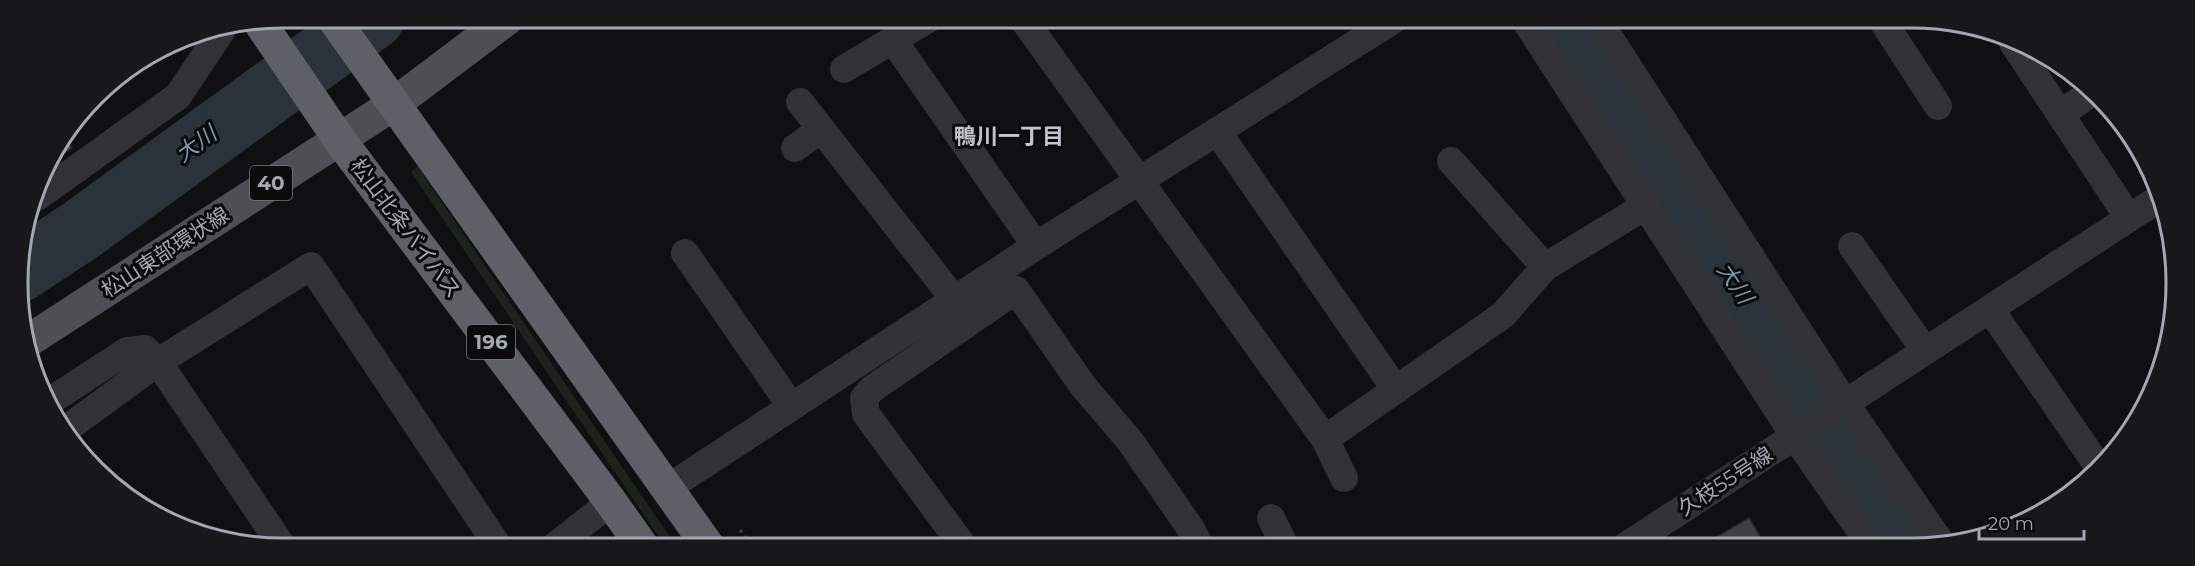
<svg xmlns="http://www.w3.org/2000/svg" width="2195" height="566" font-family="Montserrat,'Noto Sans JP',sans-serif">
	<rect width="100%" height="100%" fill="#0f1011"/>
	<path fill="#1c231c" d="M417 166 676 546H665L411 172Z"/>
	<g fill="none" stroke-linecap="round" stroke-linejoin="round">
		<path stroke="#293339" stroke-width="63" d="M1560 20 1909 546
			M19 271 81 230 373 18"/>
	</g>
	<path fill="#3e4044" stroke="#292a2d" stroke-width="1.5" d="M66 139 72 148 45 166Z
		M1749 518 1766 546H1701Z"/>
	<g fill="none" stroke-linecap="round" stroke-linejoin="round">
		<path stroke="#37393d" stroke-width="4" stroke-dasharray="3 4.5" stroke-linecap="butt" d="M740 530 751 546"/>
		<path stroke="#313236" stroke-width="28" d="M1023 19 1325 439 1344 478
			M1525 20 1794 435 1871 546
			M1598 20 1845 403 1943 546
			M1882 20 1938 106
			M893 40 1036 246
			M2013 43 2129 218
			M844 69 928 19
			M800 102 954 299
			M2060 114 2090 94
			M1217 131 1396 390
			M795 148 821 129
			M1451 161 1545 267
			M37 197 178 96 222 30
			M1852 246 1925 351
			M685 253 791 406
			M1990 309 2100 469
			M50 401 127 351 145 349 158 362 65 430
			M1325 439 1503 315 1545 267 1647 205
			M668 488 1036 246 1393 20
			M1271 518 1285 546
			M282 546 158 362 311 266 498 546
			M555 546 611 502
			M963 546 866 414 864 398 872 389 1016 290 1083 386 1130 441 1191 529 1200 546
			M1626 546 2160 198"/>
		<path stroke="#4d4f55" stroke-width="33" d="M28 341 394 104 508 18"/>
		<path stroke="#5d6067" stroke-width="33" d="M333 18 708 546
			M260 23 339 139 611 502 642 546"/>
	</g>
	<g text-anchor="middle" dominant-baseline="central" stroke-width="6" stroke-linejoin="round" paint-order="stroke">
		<g fill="#0b0b0c" stroke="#747980" stroke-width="1.5">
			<rect x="250" y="166" width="42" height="34" rx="4.5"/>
			<rect x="467" y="325" width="48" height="34" rx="4.5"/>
		</g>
		<g font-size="20" font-weight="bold" fill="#a1a8b2">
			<text x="271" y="183">40</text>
			<text x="491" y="342">196</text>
		</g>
		<g font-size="21" fill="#a1a8b2" stroke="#0b0b0c">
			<text transform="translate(406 228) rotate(53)">松山北条バイパス</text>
			<text transform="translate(165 252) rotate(-33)">松山東部環状線</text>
			<text transform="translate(1725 481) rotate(-33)">久枝55号線</text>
		</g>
		<g font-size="22" font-weight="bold" fill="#c1c6ce" stroke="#0b0b0c">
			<text x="1009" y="136">鴨川一丁目</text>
		</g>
		<g font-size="22" font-style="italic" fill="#779aad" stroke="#0b0b0c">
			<text transform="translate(196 144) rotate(-36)">大川</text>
			<text transform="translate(1735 283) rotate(56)">大川</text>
		</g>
	</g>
	<path d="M0 0H2195V566H0ZM282 28H1912A254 254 0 0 1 2166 282V284A254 254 0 0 1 1912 538H282A254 254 0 0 1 28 284V282A254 254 0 0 1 282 28Z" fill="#171819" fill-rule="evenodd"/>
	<path fill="none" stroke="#a1a8b2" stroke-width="3" d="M282 28H1912A254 254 0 0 1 2166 282V284A254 254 0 0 1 1912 538H282A254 254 0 0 1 28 284V282A254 254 0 0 1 282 28Z"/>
	<path d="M1979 530v9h105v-9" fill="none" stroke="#a1a8b2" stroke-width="3"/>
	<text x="1988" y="530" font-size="18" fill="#a1a8b2" stroke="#0b0b0c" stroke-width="4.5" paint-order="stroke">20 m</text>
</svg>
